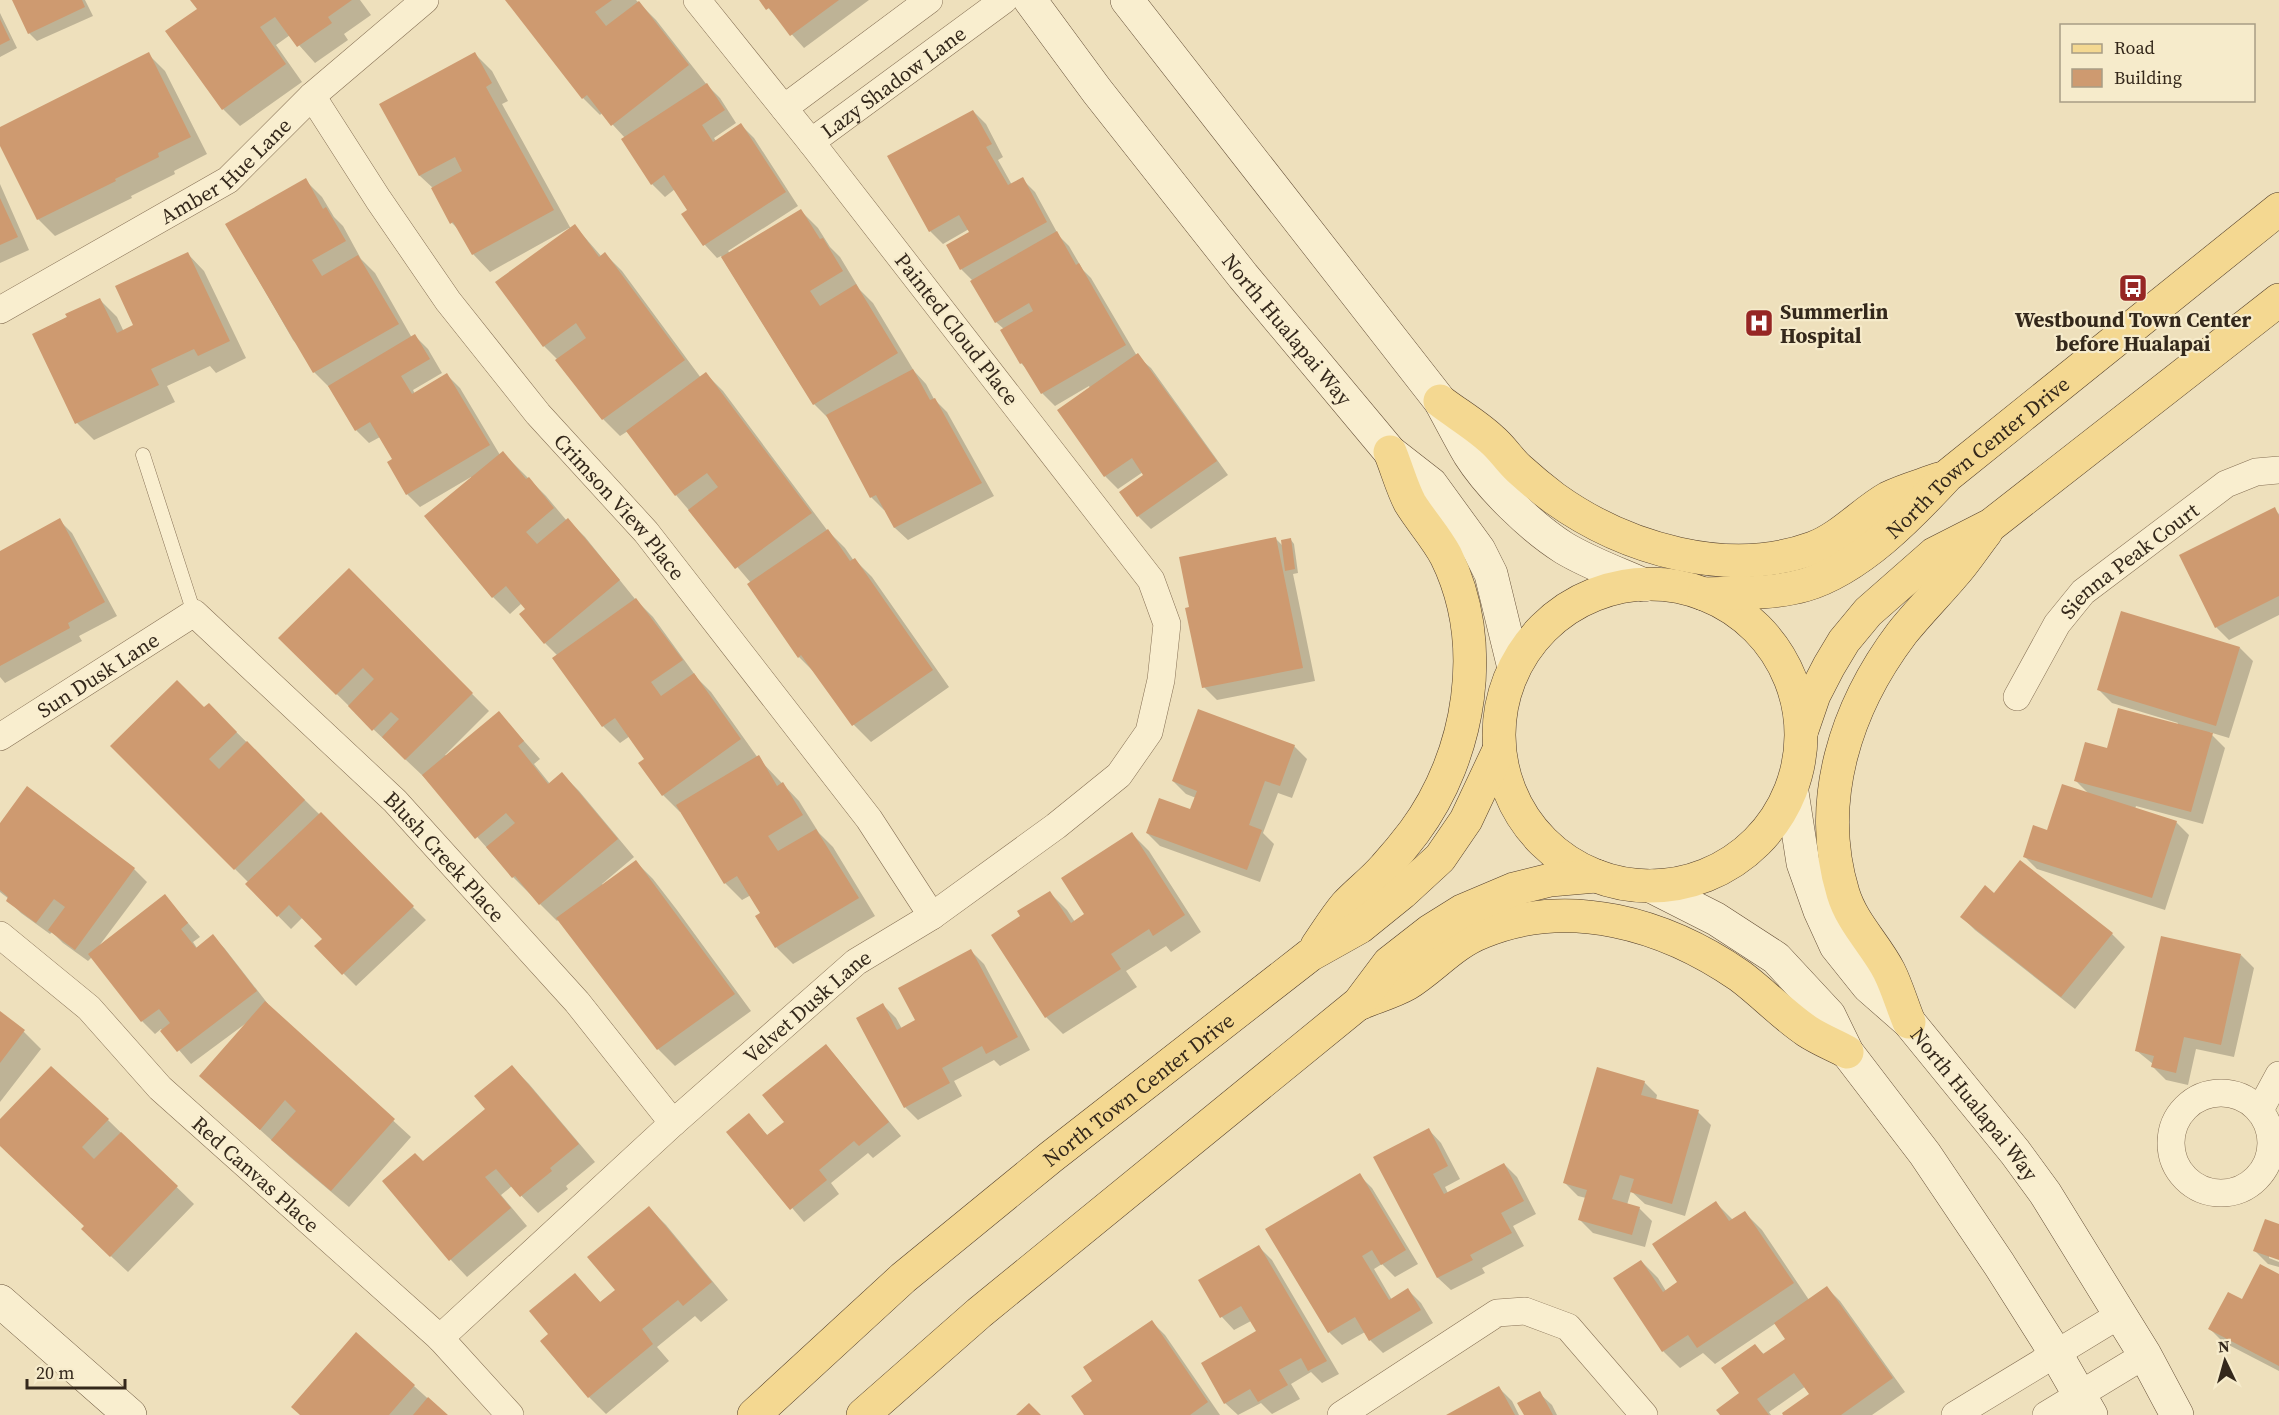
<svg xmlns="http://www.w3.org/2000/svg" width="2279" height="1415" font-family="'Source Serif 4',serif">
	<rect width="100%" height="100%" fill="#eee0bc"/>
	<path fill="#0003" d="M14 0H85L93 16 37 41 29 33Z
		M192 0H360L371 15 344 34 348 40 315 63 290 35 276 45 302 82 240 126 223 109 199 10Z
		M507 0H636L656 20 707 85 720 98 736 123 714 138 716 141 741 125 754 138 798 206 728 251 730 253 801 211 818 228 830 247 840 257 860 290 873 303 914 371 926 384 934 399 947 412 994 496 908 540 895 528 886 509 884 510 871 497 830 420 814 404 793 372 721 256 717 258 705 245 683 214 689 211 675 189 665 197 652 184 625 138 602 113 600 115 583 98Z
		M761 0H869L804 48Z
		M0 13 17 48 0 57Z
		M148 54 165 71 207 154 174 171 175 174 131 196 132 198 55 236 38 219 0 142V129Z
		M475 54 492 71 508 101 502 104 571 229 575 226 601 256 605 254 622 271 701 378 706 374 723 391 827 530 845 548 854 561 855 560 872 577 949 687 871 742 854 725 816 674 799 657 751 583 676 495 628 431 620 436 603 419 558 360 544 346 497 283 570 229 569 228 490 272 473 254 460 231 452 223 434 189 420 176 381 105Z
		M973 111 986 124 1003 157 998 160 1012 185 1022 179 1035 192 1059 236 1069 246 1083 270 1091 278 1137 356 1151 368 1228 475 1151 529 1138 516 1145 475 1143 472 1118 489 1105 476 1059 410 1090 388 1089 386 1055 406 1042 393 1030 372 1021 363 1004 329 996 322 973 281 961 269 971 233 969 229 943 244 930 231Z
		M305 180 322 197 334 217 343 226 361 259 375 273 412 338 415 336 428 349 442 373 413 390 415 394 447 375 460 388 500 455 503 453 546 496 567 521 568 520 585 537 635 599 653 617 698 679 711 692 758 758 799 801 819 833 833 847 875 916 793 964 776 947 762 914 751 895 742 900 725 883 681 811 680 812 663 795 646 759 630 736 620 743 603 726 558 656 545 643 527 609 522 603 510 614 493 597 471 477 420 507 407 494 394 460 380 437 369 443 356 430 331 389 314 372 299 346 293 340 227 225Z
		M0 184 29 250 0 263Z
		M187 253 204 271 246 358 216 373 210 366 167 386 175 402 94 440 77 423 34 334 100 300 117 317 124 332 135 326Z
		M2274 509 2279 514V615L2229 640 2216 627Z
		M59 520 72 533 117 616 79 636 82 641 5 683 0 677V552Z
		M1276 539 1283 546 1291 540 1294 544 1298 573 1293 574 1315 681 1217 700 1204 687Z
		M349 570 489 711 445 755 447 756 499 713 540 759 534 764 550 784 562 774 579 791 634 857 602 884 603 886 636 862 653 879 677 910 751 1011 675 1066 658 1049 559 919 557 921 513 877 423 776 354 711 280 638Z
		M2240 648 2253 661 2229 738 2209 732 2225 748 2203 824 2136 806 2135 809 2176 822 2189 835 2165 910 2037 869 2024 856 2089 794 2076 781 2108 750 2177 725 2178 723 2112 703 2099 690Z
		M209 705 426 920 356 986 316 946 324 939 303 917 291 929 247 884 248 882 112 746 204 709Z
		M1294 746 1307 759 1292 798 1278 793 1263 833 1274 844 1260 882 1160 846 1147 833 1191 811 1196 798 1186 794 1173 781Z
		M0 825 134 869 147 882 99 946 165 896 200 937 193 942 197 948 213 936 225 949 268 1004 267 1005 411 1137 349 1207 290 1157 201 1076 249 1021 191 1064 161 1029 155 1034 142 1021 92 957 88 961 63 943 52 932 50 934 21 913 8 900 9 899 0 892Z
		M1132 834 1149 851 1201 932 1171 952 1166 946 1126 971 1137 987 1063 1034 1046 1017 1022 916 1050 893 1067 910 1075 922 1086 915Z
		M1994 895 2112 934 2125 947 2075 1009 1975 930 1962 917Z
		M971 951 984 964 1030 1050 1000 1066 994 1060 954 1081 962 1096 918 1120 905 1107 883 1005 896 1018 902 1029 917 1021Z
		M2241 955 2254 968 2234 1057 2196 1049 2188 1085 2166 1080 2153 1067V1064L2137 1051Z
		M0 1013 24 1032 41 1049 0 1102Z
		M826 1046 838 1059 901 1136 873 1158 868 1153 831 1183 839 1194 804 1222 728 1132 749 1115 768 1136 786 1122Z
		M512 1067 529 1084 595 1162 566 1186 568 1189 538 1213 512 1186 501 1195 527 1226 467 1277 451 1260 384 1181 424 1163 487 1110Z
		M51 1069 108 1120 194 1204 128 1272 100 1246 85 1226 0 1144V1121Z
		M1644 1082 1657 1095 1656 1100 1698 1112 1711 1125 1685 1216 1645 1204 1631 1191 1627 1205 1639 1208 1652 1221 1645 1247 1593 1233 1580 1220 1586 1198 1578 1196 1565 1183Z
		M1429 1130 1441 1143 1460 1179 1445 1187 1448 1193 1504 1164 1517 1177 1536 1214 1513 1226 1524 1246 1482 1268 1485 1273 1451 1290 1438 1278 1375 1158Z
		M1359 1175 1372 1188 1418 1264 1395 1277 1382 1264 1374 1269 1392 1300 1408 1290 1421 1303 1433 1323 1383 1353 1370 1340 1365 1332 1342 1345 1329 1332Z
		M1716 1203 1733 1220 1745 1213 1762 1230 1809 1300 1827 1288 1840 1301 1905 1392 1872 1415H1785L1811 1394 1806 1386 1769 1412 1771 1415H1722L1741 1394 1755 1346 1765 1355 1787 1339 1776 1323 1715 1364 1703 1353 1680 1368 1663 1351 1641 1261 1658 1278 1666 1291 1679 1282Z
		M649 1208 666 1225 728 1300 701 1322 695 1316 657 1347 669 1361 606 1414 589 1397 550 1334 575 1275 601 1303 617 1290Z
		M2279 1224V1258L2269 1255V1258L2279 1262V1267L2268 1264 2255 1251Z
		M1259 1247 1272 1260 1339 1374 1322 1383 1311 1372 1291 1384 1300 1399 1272 1414 1261 1403 1238 1415 1225 1403 1258 1332 1251 1321 1234 1330 1222 1317 1200 1280Z
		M2279 1276V1371L2223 1342 2210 1329 2242 1301Z
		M1152 1322 1165 1335 1220 1415H1086L1095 1381Z
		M414 1386 446 1415H301Z
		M1499 1388 1512 1401 1519 1415H1449Z
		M1539 1393 1552 1405 1557 1415H1525Z"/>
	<path fill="#ce9a70" d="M12 0H82L85 7 28 34Z
		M190 0H352L328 17 332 23 297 47 275 17 260 27 286 64 222 110 165 31 197 9Z
		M505 0H612L595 12 606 26 639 1 689 65 611 126 587 95 582 99Z
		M759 0H839L790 36 769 8 766 10Z
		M0 19 10 40 0 45Z
		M149 52 191 137 158 153 159 157 115 179 116 181 37 220 0 146V127Z
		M475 52 492 83 486 87 554 210 472 255 453 222 450 224 431 188 462 171 455 157 419 176 379 104Z
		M707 83 725 110 702 125 713 142 741 123 786 192 703 246 681 214 687 210 664 175 651 185 621 139Z
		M973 110 992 144 986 147 1008 185 1023 177 1047 222 960 270 946 245 969 232 959 215 929 232 887 156Z
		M306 178 323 209 326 207 346 241 312 260 322 276 358 255 399 324 313 373 225 224Z
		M0 198 18 237 0 245Z
		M801 209 820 239 823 238 843 271 810 291 820 306 856 284 898 353 813 405 721 257Z
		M575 224 599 257 605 252 685 360 602 420 555 360 586 338 576 323 543 347 495 282Z
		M1057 231 1076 265 1079 263 1126 345 1041 394 1022 363 1020 364 1000 330 1033 311 1029 303 995 323 970 281Z
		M188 252 230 341 198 356 194 349 151 369 159 385 75 424 32 334 67 317 65 314 100 298 117 333 133 325 115 286Z
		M415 334 430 359 401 376 412 394 447 373 490 445 406 495 387 462 392 459 370 422 355 431 328 386Z
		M1138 353 1217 461 1137 517 1119 492 1143 475 1132 458 1104 477 1057 410Z
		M913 369 930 400 935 398 982 483 894 528 876 495 870 498 826 415Z
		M706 372 812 513 735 569 688 510 718 487 707 473 675 496 626 431Z
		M503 451 526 479 529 477 554 508 526 532 537 544 568 518 620 580 544 644 519 614 525 609 506 586 492 598 424 516Z
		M2275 507 2279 516V596L2215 628 2179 555Z
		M60 518 105 602 68 623 70 628 0 666V551Z
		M828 529 850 561 855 558 933 670 852 726 801 655 798 658 747 584Z
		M1276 537 1303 668 1202 688 1185 608 1189 607 1179 557Z
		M1291 538 1295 569 1285 571 1281 540Z
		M349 568 473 693 405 760 382 737 399 719 391 712 372 731 348 706 374 679 363 668 336 695 278 638Z
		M636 598 683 660 651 682 661 696 694 673 741 739 662 796 638 763 644 759 615 718 602 727 552 658Z
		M2121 611 2240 647 2216 726 2097 690Z
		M177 680 204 707 209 703 237 732 209 759 219 769 247 741 305 800 234 870 110 746Z
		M2118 708 2213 733 2191 812 2074 781 2085 742 2107 748Z
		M1198 709 1295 745 1280 786 1265 781 1249 825 1262 830 1247 870 1146 833 1159 798 1190 809 1197 791 1172 781Z
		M499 711 524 741 518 746 548 784 562 772 618 839 539 905 515 876 512 878 486 847 515 823 506 813 475 839 422 775Z
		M759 755 777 786 783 782 803 815 768 836 778 851 816 829 859 898 775 948 755 916 760 913 737 876 724 884 676 805Z
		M2062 784 2177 821 2152 898 2023 857 2033 825 2047 830Z
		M27 786 135 868 75 950 48 930 65 907 54 899 36 923 6 901 8 897 0 890V823Z
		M321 812 414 906 342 975 314 946 322 939 289 905 277 917 245 884Z
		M1132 832 1185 915 1153 936 1149 929 1111 954 1121 969 1045 1018 991 935 1020 916 1017 911 1050 891 1071 923 1084 914 1061 878Z
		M636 860 735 994 657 1050 556 918Z
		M2020 860 2113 933 2061 997 1960 917 1985 885 1994 893Z
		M165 894 188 923 181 929 196 948 213 934 257 991 177 1052 160 1031 170 1023 159 1009 141 1022 88 954Z
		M2161 936 2241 954 2221 1045 2184 1037 2176 1073 2151 1067 2154 1056 2135 1051Z
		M971 949 1018 1037 986 1054 982 1046 942 1068 950 1083 904 1108 856 1018 883 1003 897 1030 915 1020 898 988Z
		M265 1001 395 1119 331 1191 271 1140 296 1111 285 1100 260 1130 199 1076Z
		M0 1011 25 1030 0 1063Z
		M826 1044 889 1122 859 1146 854 1141 819 1170 827 1180 790 1210 726 1132 749 1113 767 1135 784 1122 762 1095Z
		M512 1065 579 1144 550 1168 552 1171 520 1197 496 1169 485 1177 511 1208 449 1261 382 1181 415 1153 423 1161 485 1109 474 1096Z
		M51 1066 109 1119 82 1147 94 1159 121 1132 178 1186 110 1257 81 1229 84 1226 0 1146V1119Z
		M1597 1067 1645 1081 1641 1095 1699 1110 1672 1204 1630 1192 1634 1179 1620 1175 1612 1199 1640 1207 1632 1235 1578 1220 1587 1190 1563 1183Z
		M1429 1128 1448 1166 1433 1174 1444 1194 1504 1163 1524 1201 1501 1213 1512 1233 1470 1255 1473 1260 1437 1278 1373 1157Z
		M1360 1173 1406 1250 1381 1265 1372 1250 1362 1256 1389 1300 1408 1288 1421 1310 1369 1341 1355 1317 1328 1333 1265 1229Z
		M1716 1201 1729 1221 1745 1211 1794 1283 1697 1348 1688 1335 1662 1352 1613 1278 1641 1260 1663 1292 1677 1282 1652 1244Z
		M649 1206 712 1282 683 1306 678 1300 642 1329 653 1344 588 1398 540 1341 548 1334 529 1311 575 1273 600 1302 615 1290 587 1257Z
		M2265 1219 2279 1224V1260L2253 1251Z
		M1259 1245 1327 1361 1308 1371 1301 1358 1279 1370 1288 1385 1258 1402 1250 1389 1224 1404 1201 1363 1256 1331 1241 1306 1220 1318 1198 1280Z
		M2260 1264 2279 1274V1366L2208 1329 2228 1292 2242 1299Z
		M1827 1286 1893 1378 1841 1415H1783L1782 1413 1809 1394 1794 1373 1757 1399 1769 1415H1720L1716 1410 1739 1393 1721 1368 1755 1344 1763 1354 1785 1339 1774 1323Z
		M1152 1320 1208 1402 1190 1415H1084L1071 1396 1092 1381 1083 1367Z
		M356 1332 415 1385 389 1415H300L291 1407Z
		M1499 1386 1515 1415H1446Z
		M1540 1391 1553 1415H1524L1517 1403Z
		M428 1397 448 1415H413Z
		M1029 1403 1041 1415H1016Z"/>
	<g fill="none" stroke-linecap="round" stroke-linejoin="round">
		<g stroke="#867055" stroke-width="15">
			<path id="lane" d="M143 455 194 613"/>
		</g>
		<g stroke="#867055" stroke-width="28">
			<g id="street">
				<path id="s1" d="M312 96 378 199 448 301 538 414 646 532 869 819 932 916"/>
				<path d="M784 108 929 0"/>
				<path id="s2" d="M811 142 1004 0"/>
				<path id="s3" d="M0 310 228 180 312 96 425 0"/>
				<path id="s4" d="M2017 697 2057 624 2083 592 2226 484 2256 472 2279 470"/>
				<path id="s5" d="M0 737 194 613 395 801 577 1002 673 1123"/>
				<path id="s6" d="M0 935 89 1008 160 1088 440 1338 510 1415"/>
				<circle cx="2221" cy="1143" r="50"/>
				<path d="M2260 1110 2279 1075"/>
				<path id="s7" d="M440 1338 673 1123 856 962 932 916 1056 826 1119 775 1149 732 1161 680 1167 624 1151 580 811 142 697 0"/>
				<path d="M1341 1415 1497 1313 1525 1311 1568 1327 1644 1415"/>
				<path d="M1955 1415 2121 1314"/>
				<path d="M2046 1415 2145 1355"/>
			</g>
		</g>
		<g stroke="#675139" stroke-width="34">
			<g id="secondary">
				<path id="s8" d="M1030 0 1097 91 1243 276 1390 452 1431 484 1479 550 1491 574 1514 668"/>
				<path d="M1127 0 1440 401C1450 419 1459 437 1469 454 1490 487 1531 527 1564 548 1589 563 1617 573 1644 585"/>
				<path id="s9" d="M1792 792 1803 863 1820 911 1836 946 1868 986 1909 1022 2015 1152 2045 1193 2145 1355 2177 1415"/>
				<path d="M1651 886 1716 919 1776 958 1829 1015 1847 1052 1925 1154 1999 1264 2056 1354 2091 1415"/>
				<path d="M0 1301 130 1415"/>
			</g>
		</g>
		<g stroke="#533e2a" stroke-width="34">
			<g id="primary">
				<path d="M1440 401C1457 414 1476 425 1491 439 1502 448 1509 460 1519 469 1530 479 1542 489 1554 498 1625 549 1728 579 1813 548 1842 537 1863 512 1888 498 1904 490 1923 485 1939 479"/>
				<circle cx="1650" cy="735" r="151"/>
				<path id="s10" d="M1704 594C1737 593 1773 594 1805 585 1859 569 1910 516 1947 476L2279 209"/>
				<path d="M1802 730 1814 695 1829 666 1844 641 1868 612 1934 554 1991 525 2279 300"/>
				<path d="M1317 946C1326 933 1335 918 1346 905 1358 892 1373 881 1385 867 1395 856 1405 844 1414 832 1471 755 1489 643 1446 556 1436 537 1421 521 1410 503 1402 488 1397 469 1390 452"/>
				<path d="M1361 1003C1375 997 1393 992 1407 984 1433 968 1453 943 1482 932 1569 896 1665 924 1740 976 1763 993 1783 1015 1807 1031 1819 1039 1834 1045 1847 1052"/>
				<path d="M1909 1022C1902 1005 1897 987 1889 971 1875 944 1852 923 1843 893 1815 801 1846 707 1902 633 1918 613 1936 595 1953 575 1965 562 1975 546 1986 532"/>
				<path id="s11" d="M754 1415 903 1278 1051 1157 1310 955 1360 927 1402 893 1440 858 1466 820 1499 750"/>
				<path d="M863 1415 979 1313 1359 1003 1389 963 1430 931 1462 911 1514 889 1550 880 1596 876"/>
			</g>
		</g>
		<use href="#lane" stroke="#f9eecf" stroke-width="14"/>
		<use href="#street" stroke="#f9eecf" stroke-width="27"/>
		<use href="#secondary" stroke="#f9eecf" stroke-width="33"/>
		<use href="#primary" stroke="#f4d891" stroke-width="33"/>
	</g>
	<defs>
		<g id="bus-square" transform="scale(1.5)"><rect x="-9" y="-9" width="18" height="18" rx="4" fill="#962624" stroke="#f6ebcb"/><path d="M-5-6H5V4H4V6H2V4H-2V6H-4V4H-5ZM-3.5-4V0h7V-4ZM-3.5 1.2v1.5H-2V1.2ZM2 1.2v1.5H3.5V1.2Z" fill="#fff"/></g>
		<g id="hospital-square" transform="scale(1.5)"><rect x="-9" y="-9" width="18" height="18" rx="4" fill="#962624" stroke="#f6ebcb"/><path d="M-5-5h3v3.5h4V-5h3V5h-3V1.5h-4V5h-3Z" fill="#fff"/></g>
	</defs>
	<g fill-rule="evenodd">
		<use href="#bus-square" x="2133" y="288"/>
		<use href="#hospital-square" x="1759" y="323"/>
	</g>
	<g text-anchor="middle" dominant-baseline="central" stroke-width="4.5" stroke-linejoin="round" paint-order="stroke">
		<g font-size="21" fill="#34281b" stroke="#f6ebcb">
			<text stroke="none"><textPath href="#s2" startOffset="102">Lazy Shadow Lane</textPath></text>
			<text stroke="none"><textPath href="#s3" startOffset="266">Amber Hue Lane</textPath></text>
			<text transform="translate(957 329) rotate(52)">Painted Cloud Place</text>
			<text stroke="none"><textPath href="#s8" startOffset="418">North Hualapai Way</textPath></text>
			<text stroke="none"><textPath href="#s10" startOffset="318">North Town Center Drive</textPath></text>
			<text stroke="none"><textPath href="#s1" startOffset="514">Crimson View Place</textPath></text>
			<text stroke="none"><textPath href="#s4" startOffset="180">Sienna Peak Court</textPath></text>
			<text stroke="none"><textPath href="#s5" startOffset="116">Sun Dusk Lane</textPath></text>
			<text stroke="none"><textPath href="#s5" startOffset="580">Blush Creek Place</textPath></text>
			<text stroke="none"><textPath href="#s7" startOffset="495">Velvet Dusk Lane</textPath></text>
			<text stroke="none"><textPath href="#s11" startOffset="504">North Town Center Drive</textPath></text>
			<text stroke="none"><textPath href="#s9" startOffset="372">North Hualapai Way</textPath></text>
			<text stroke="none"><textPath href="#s6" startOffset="351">Red Canvas Place</textPath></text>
		</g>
		<g font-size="21" font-weight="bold" fill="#34281b" stroke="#f6ebcb" text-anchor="start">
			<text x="1780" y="311">Summerlin<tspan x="1780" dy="24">Hospital</tspan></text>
			<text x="2133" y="319" text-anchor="middle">Westbound Town Center<tspan x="2133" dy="24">before Hualapai</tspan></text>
		</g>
	</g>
	<rect x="2060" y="24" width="195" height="78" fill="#f6ebcb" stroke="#a89d85" stroke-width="1.5"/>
	<rect x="2072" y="44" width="30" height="9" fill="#f4d891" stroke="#a89d85" stroke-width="1.5"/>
	<text x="2114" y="54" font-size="18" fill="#34281b">Road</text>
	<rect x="2072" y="69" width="30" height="18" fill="#ce9a70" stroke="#a89d85" stroke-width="1.5"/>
	<text x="2114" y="84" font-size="18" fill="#34281b">Building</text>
	<g transform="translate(2225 1361) rotate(355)" stroke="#f6ebcb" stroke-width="4.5" paint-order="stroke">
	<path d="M0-4.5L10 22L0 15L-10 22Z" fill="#34281b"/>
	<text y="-9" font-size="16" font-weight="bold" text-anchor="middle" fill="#34281b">N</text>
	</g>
	<path d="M27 1379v9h98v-9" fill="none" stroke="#34281b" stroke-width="3"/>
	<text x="36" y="1379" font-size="18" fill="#34281b" stroke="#f6ebcb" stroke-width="4.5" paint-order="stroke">20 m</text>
</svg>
